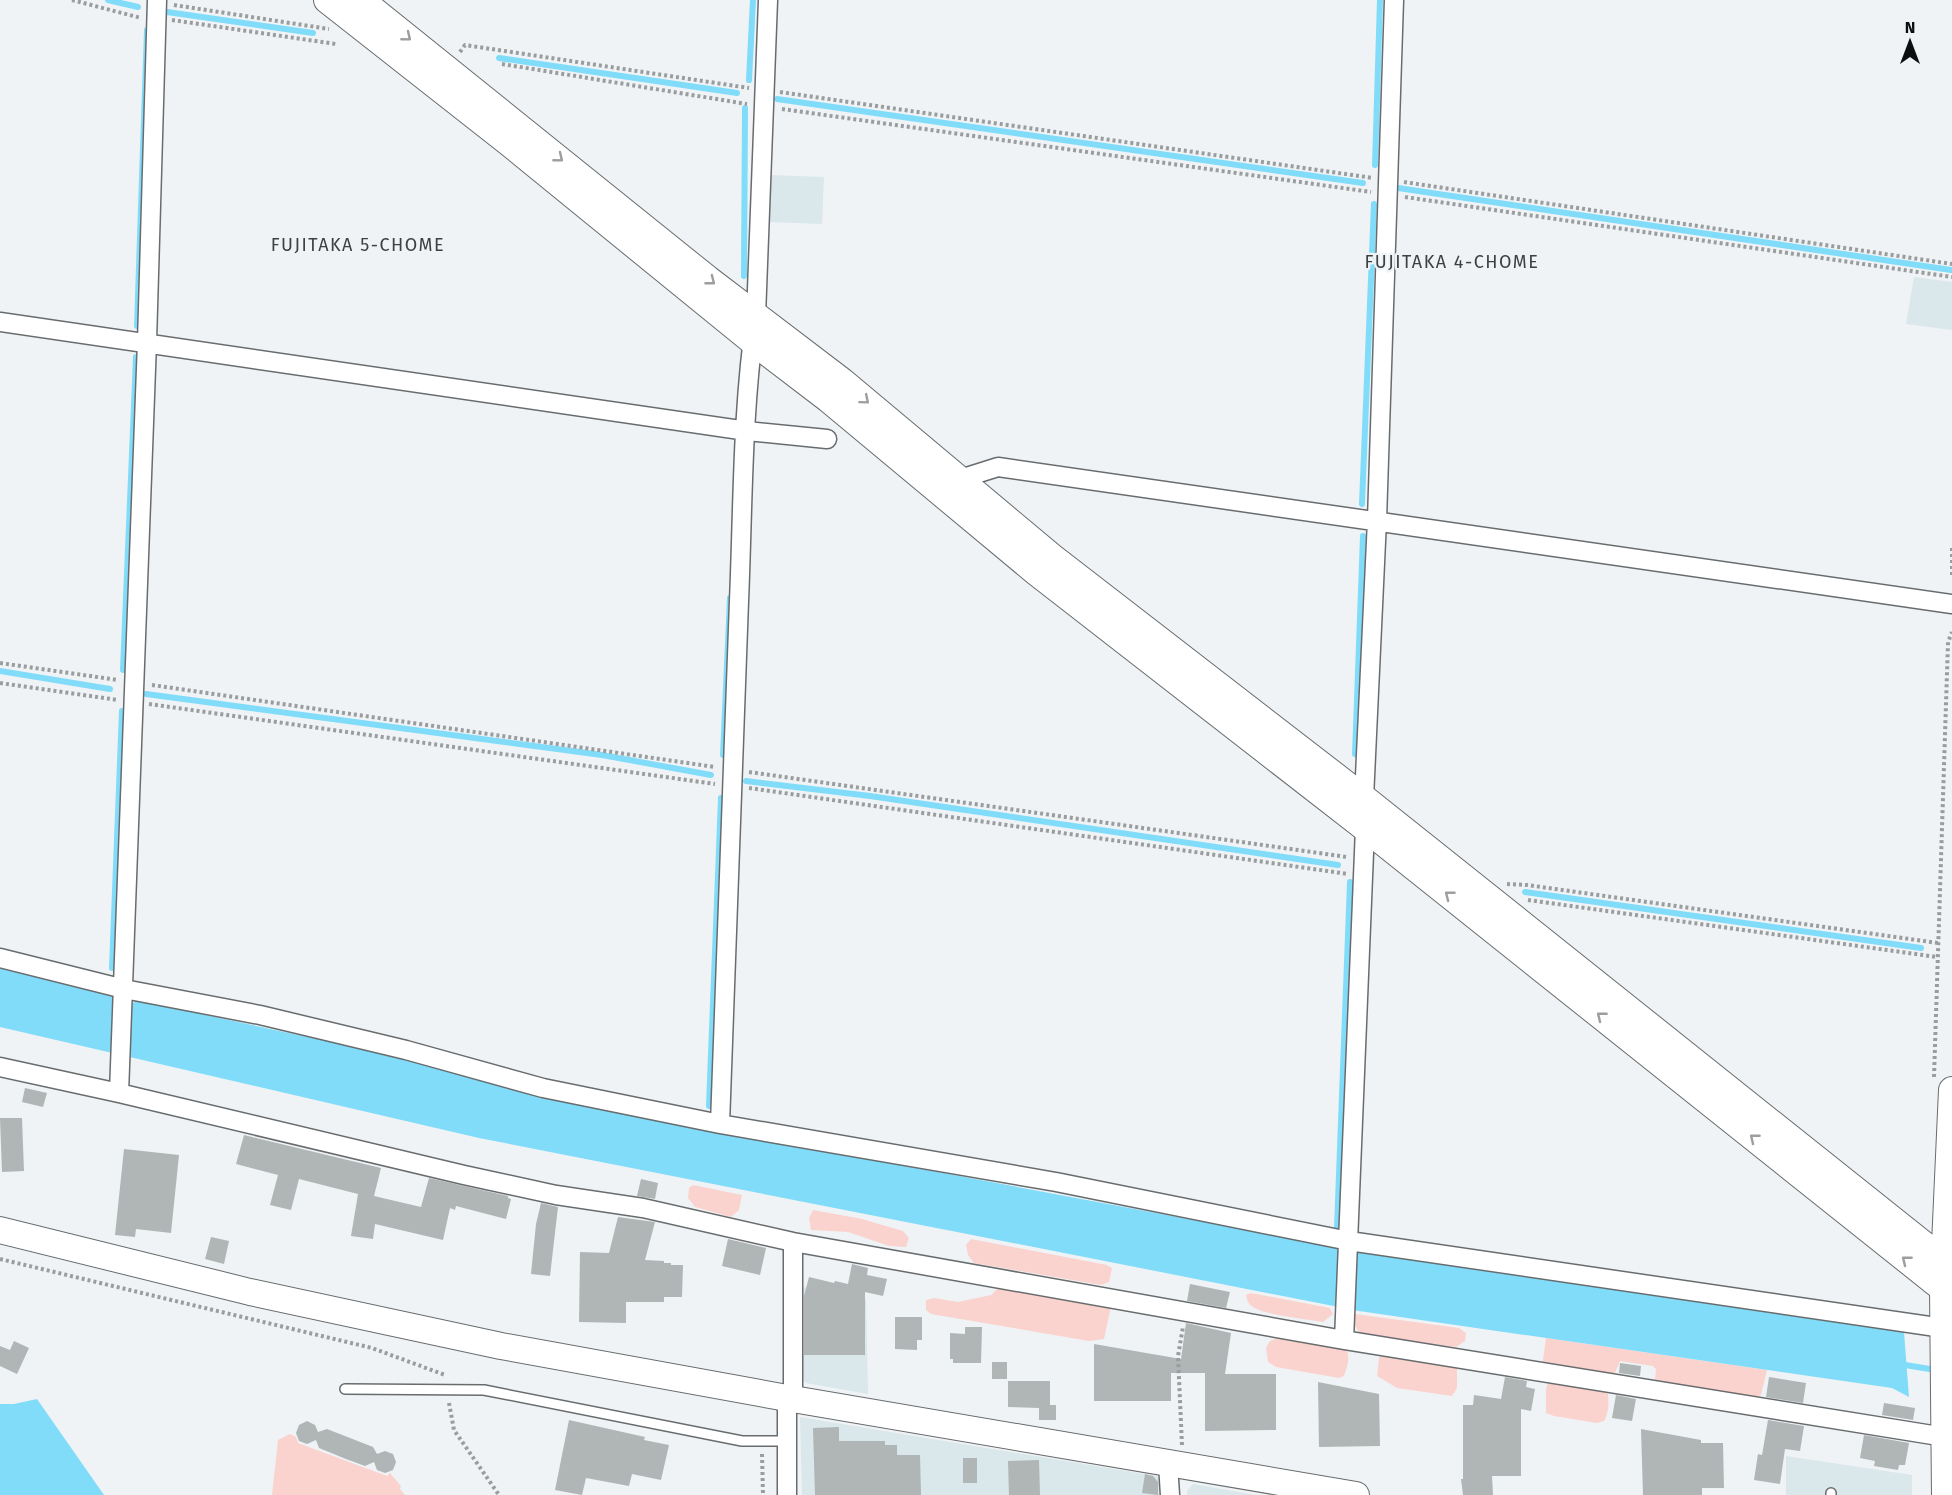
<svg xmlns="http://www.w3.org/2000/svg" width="1952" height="1495" font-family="'Fira Sans',sans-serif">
	<rect width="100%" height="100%" fill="#eff3f5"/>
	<path fill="#dae7eb" d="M771 175 824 177 822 224 769 222Z
		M1914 277 1952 282V330L1906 324Z
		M798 1286 866 1300 868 1394 806 1383 799 1375Z
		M800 1417 1156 1476 1162 1481V1495H802Z
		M1786 1456 1912 1475V1495H1786Z
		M1193 1484 1256 1495H1187V1491Z"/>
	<path fill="#fad3cf" d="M693 1185 742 1195 739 1210 731 1217 695 1207 688 1198 689 1188Z
		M813 1210 862 1219 903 1231 909 1238 906 1247 889 1246 848 1232 811 1230 809 1218Z
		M971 1239 1107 1265 1112 1268 1109 1282 1101 1285 974 1263 968 1255 966 1245Z
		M1001 1285 1111 1306 1104 1339 1089 1341 931 1314 926 1310V1300L934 1298 958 1302 991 1295Z
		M1251 1293 1330 1308 1333 1314 1323 1322C1308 1319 1264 1315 1253 1307 1248 1304 1247 1299 1246 1295Z
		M1355 1314 1459 1328 1466 1333 1465 1341 1456 1347 1362 1336C1356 1329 1352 1323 1355 1314Z
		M1284 1336 1315 1345 1339 1346 1346 1349C1351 1358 1347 1367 1344 1376L1339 1378 1276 1367 1268 1362 1266 1348 1270 1341Z
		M1546 1338 1767 1370 1761 1395 1755 1398 1657 1382 1655 1380 1656 1369 1653 1366 1620 1361 1614 1375 1544 1364 1543 1360Z
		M1382 1354 1457 1367V1388L1452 1396 1397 1388 1377 1376 1379 1358Z
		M1548 1382 1606 1388C1610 1396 1609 1413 1604 1421L1597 1423 1554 1416 1546 1413V1390Z
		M290 1434 296 1437 298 1443 387 1476 390 1473 401 1486 400 1489 405 1495H272L278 1440Z"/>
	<path fill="#81dcfa" d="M0 968 114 997 131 1005 136 1000 405 1058 708 1129 1354 1250 1904 1332 1909 1397 1892 1388 1359 1311 479 1138 0 1027Z
		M37 1399 104 1495H0V1404H14Z"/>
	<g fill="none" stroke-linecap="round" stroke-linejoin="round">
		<path stroke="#81dcfa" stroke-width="6" d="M108 0 138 7
			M167 12 313 33
			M499 58 737 93
			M749 80 753 0
			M777 99 1363 183
			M1375 165 1380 0
			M1398 188 1951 270
			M744 276 745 108
			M137 326 147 30
			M1362 504 1374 204
			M123 670 136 357
			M0 671 110 689
			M146 694 602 755 711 775
			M1355 754 1363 536
			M723 755 730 598
			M746 781 870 796 1338 865
			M1525 892 1921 948
			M112 968 122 711
			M709 1106 721 798
			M1337 1228 1350 882
			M1899 1364 1936 1370"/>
	</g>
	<path fill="#b0b5b6" d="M25 1088 47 1093 43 1107 22 1102Z
		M0 1118H22L24 1171 2 1172Z
		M244 1135 381 1168 374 1196 421 1207 429 1178 508 1196V1198L511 1199 506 1219 456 1206 455 1210 450 1208 443 1240 375 1224 373 1239 351 1236 358 1194 299 1179 291 1210 270 1205 278 1175 236 1164Z
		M124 1149 179 1155 171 1233 136 1229 135 1237 115 1235Z
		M641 1179 658 1183 655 1199 637 1196Z
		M541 1203 558 1207 550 1276 531 1274 536 1224Z
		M618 1217 655 1222 645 1260 664 1261V1263H671V1265H683L682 1297H664V1302H626V1323L579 1322 580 1252 609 1253Z
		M211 1237 229 1241 224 1264 205 1259Z
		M728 1239 766 1248 760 1275 722 1266Z
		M852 1264 868 1268 867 1275 887 1279 883 1296 865 1292V1355H804V1296L809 1277 834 1283 835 1281 848 1284Z
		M1190 1284 1230 1292 1226 1308 1187 1301Z
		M895 1317H922V1340H917V1350L895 1349Z
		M1186 1323 1231 1333 1225 1374H1276V1430L1205 1431V1373H1171V1401H1094V1344L1181 1359Z
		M965 1327H982L981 1363H953V1359H950V1333L965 1334Z
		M14 1341 29 1348 17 1374 0 1366V1346L10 1350Z
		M992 1362H1007V1379H992Z
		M1620 1363 1641 1366 1640 1376 1619 1373Z
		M1505 1377 1527 1381 1526 1387 1535 1389 1531 1411 1521 1409V1476H1492L1493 1495H1463L1461 1479H1463V1405H1473L1474 1395 1501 1399Z
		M1769 1377 1806 1383 1803 1403 1766 1397Z
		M1008 1381H1050V1405H1056V1420H1039V1408L1008 1407Z
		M1318 1382 1379 1394 1380 1446 1319 1447Z
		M1616 1395 1636 1399 1632 1421 1612 1418Z
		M1884 1403 1915 1408 1913 1420 1882 1415Z
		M569 1420 645 1437 644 1440 669 1445 661 1480 632 1474 629 1486 586 1478 582 1495 555 1490Z
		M1768 1420 1804 1426 1800 1451 1785 1449 1780 1484 1754 1480 1758 1454 1762 1455Z
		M307 1421 315 1425 318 1432 327 1429 373 1447 377 1454 385 1451 393 1454 396 1462 393 1470 385 1473 377 1470 374 1462 365 1466 346 1459 319 1448 316 1440 307 1444 299 1441 296 1433 299 1425Z
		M839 1427V1441H885V1445H897V1455H920L921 1495H815L813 1428Z
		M1641 1429 1701 1440V1443H1723L1724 1488H1702V1495H1643Z
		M1864 1435 1909 1443 1905 1465H1899L1898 1470 1874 1466 1875 1461 1860 1458Z
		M963 1458H977V1483H963Z
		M1039 1460 1040 1495H1009L1008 1461Z
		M1145 1474 1153 1476 1158 1482V1495L1142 1493Z"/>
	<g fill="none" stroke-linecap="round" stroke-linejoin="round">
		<g stroke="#686c6e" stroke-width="12">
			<path id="lane" d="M345 1389 484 1390 742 1441H787
				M1831 1495V1493"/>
		</g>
		<g stroke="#686c6e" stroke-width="21">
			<path id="street" d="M0 322 747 431 827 439
				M960 479 998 467 1952 604
				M1364 798 1377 520 1394 0
				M0 958 124 989 260 1015 406 1050 543 1088 720 1124 1056 1182 1349 1241 1943 1328
				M0 1067 119 1093 464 1175 556 1195 643 1208 793 1242 1344 1340 1945 1437
				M119 1093 147 342 157 0
				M720 1124C726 950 732 776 739 601 743 507 742 409 756 316L768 0
				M793 1242V1399
				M1344 1340 1365 828
				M787 1398V1495
				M1168 1464 1170 1495"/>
		</g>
		<g stroke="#686c6e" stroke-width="28">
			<path id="secondary" d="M327 0 509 143 752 341 828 399 1037 573 1365 828 1952 1296
				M361 0 708 279 842 381 1051 556 1364 798 1952 1267
				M0 1230 250 1292 501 1346 787 1398 1356 1495
				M1945 1495 1943 1289 1952 1090"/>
		</g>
		<path stroke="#9a9d9e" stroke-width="4" stroke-dasharray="3 3" stroke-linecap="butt" d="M72 0 141 18
			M174 5 329 29
			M172 20 336 44
			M460 52 465 45 749 88
			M502 64 747 104
			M780 92 1373 178
			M782 109 1371 192
			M1404 182 1952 264
			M1405 197 1952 277
			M1952 548V575
			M0 663 118 680
			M0 683 118 700
			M152 685 715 767
			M149 704 715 784
			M749 772 1347 857
			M749 788 1348 874
			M1507 884 1527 885 1938 943
			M1528 900 1937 957
			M1934 1077 1948 642 1952 632
			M0 1259 372 1348 445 1375
			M449 1403 454 1430 499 1495
			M1182 1445 1178 1356 1183 1327
			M762 1454 763 1495"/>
		<use href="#lane" stroke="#fff" stroke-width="9"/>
		<use href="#street" stroke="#fff" stroke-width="18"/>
		<use href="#secondary" stroke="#fff" stroke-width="26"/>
	</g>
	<defs><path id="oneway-chevron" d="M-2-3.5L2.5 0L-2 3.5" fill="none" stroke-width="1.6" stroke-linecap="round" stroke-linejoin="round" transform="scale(1.5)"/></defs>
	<g stroke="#9e9e9f">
		<use href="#oneway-chevron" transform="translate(407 37) rotate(39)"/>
		<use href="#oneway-chevron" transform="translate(559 158) rotate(39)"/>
		<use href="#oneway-chevron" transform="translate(711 281) rotate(38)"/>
		<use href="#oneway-chevron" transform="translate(865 400) rotate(40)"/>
		<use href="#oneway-chevron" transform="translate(1449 895) rotate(-142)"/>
		<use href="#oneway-chevron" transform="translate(1601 1016) rotate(-141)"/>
		<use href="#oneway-chevron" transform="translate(1754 1138) rotate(-141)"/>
		<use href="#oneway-chevron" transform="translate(1906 1260) rotate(-141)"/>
	</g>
	<g text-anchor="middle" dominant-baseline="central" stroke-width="4.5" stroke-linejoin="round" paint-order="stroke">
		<g font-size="18" letter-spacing="1.5" fill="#3d4142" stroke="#eff3f5">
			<text x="358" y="245">FUJITAKA 5-CHOME</text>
			<text x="1452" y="262">FUJITAKA 4-CHOME</text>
		</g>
	</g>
	<g transform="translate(1910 42)" stroke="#eff3f5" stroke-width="4.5" paint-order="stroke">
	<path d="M0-4.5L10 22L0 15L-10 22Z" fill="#0c0d0e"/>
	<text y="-9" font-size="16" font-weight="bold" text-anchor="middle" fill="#0c0d0e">N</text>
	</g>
</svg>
